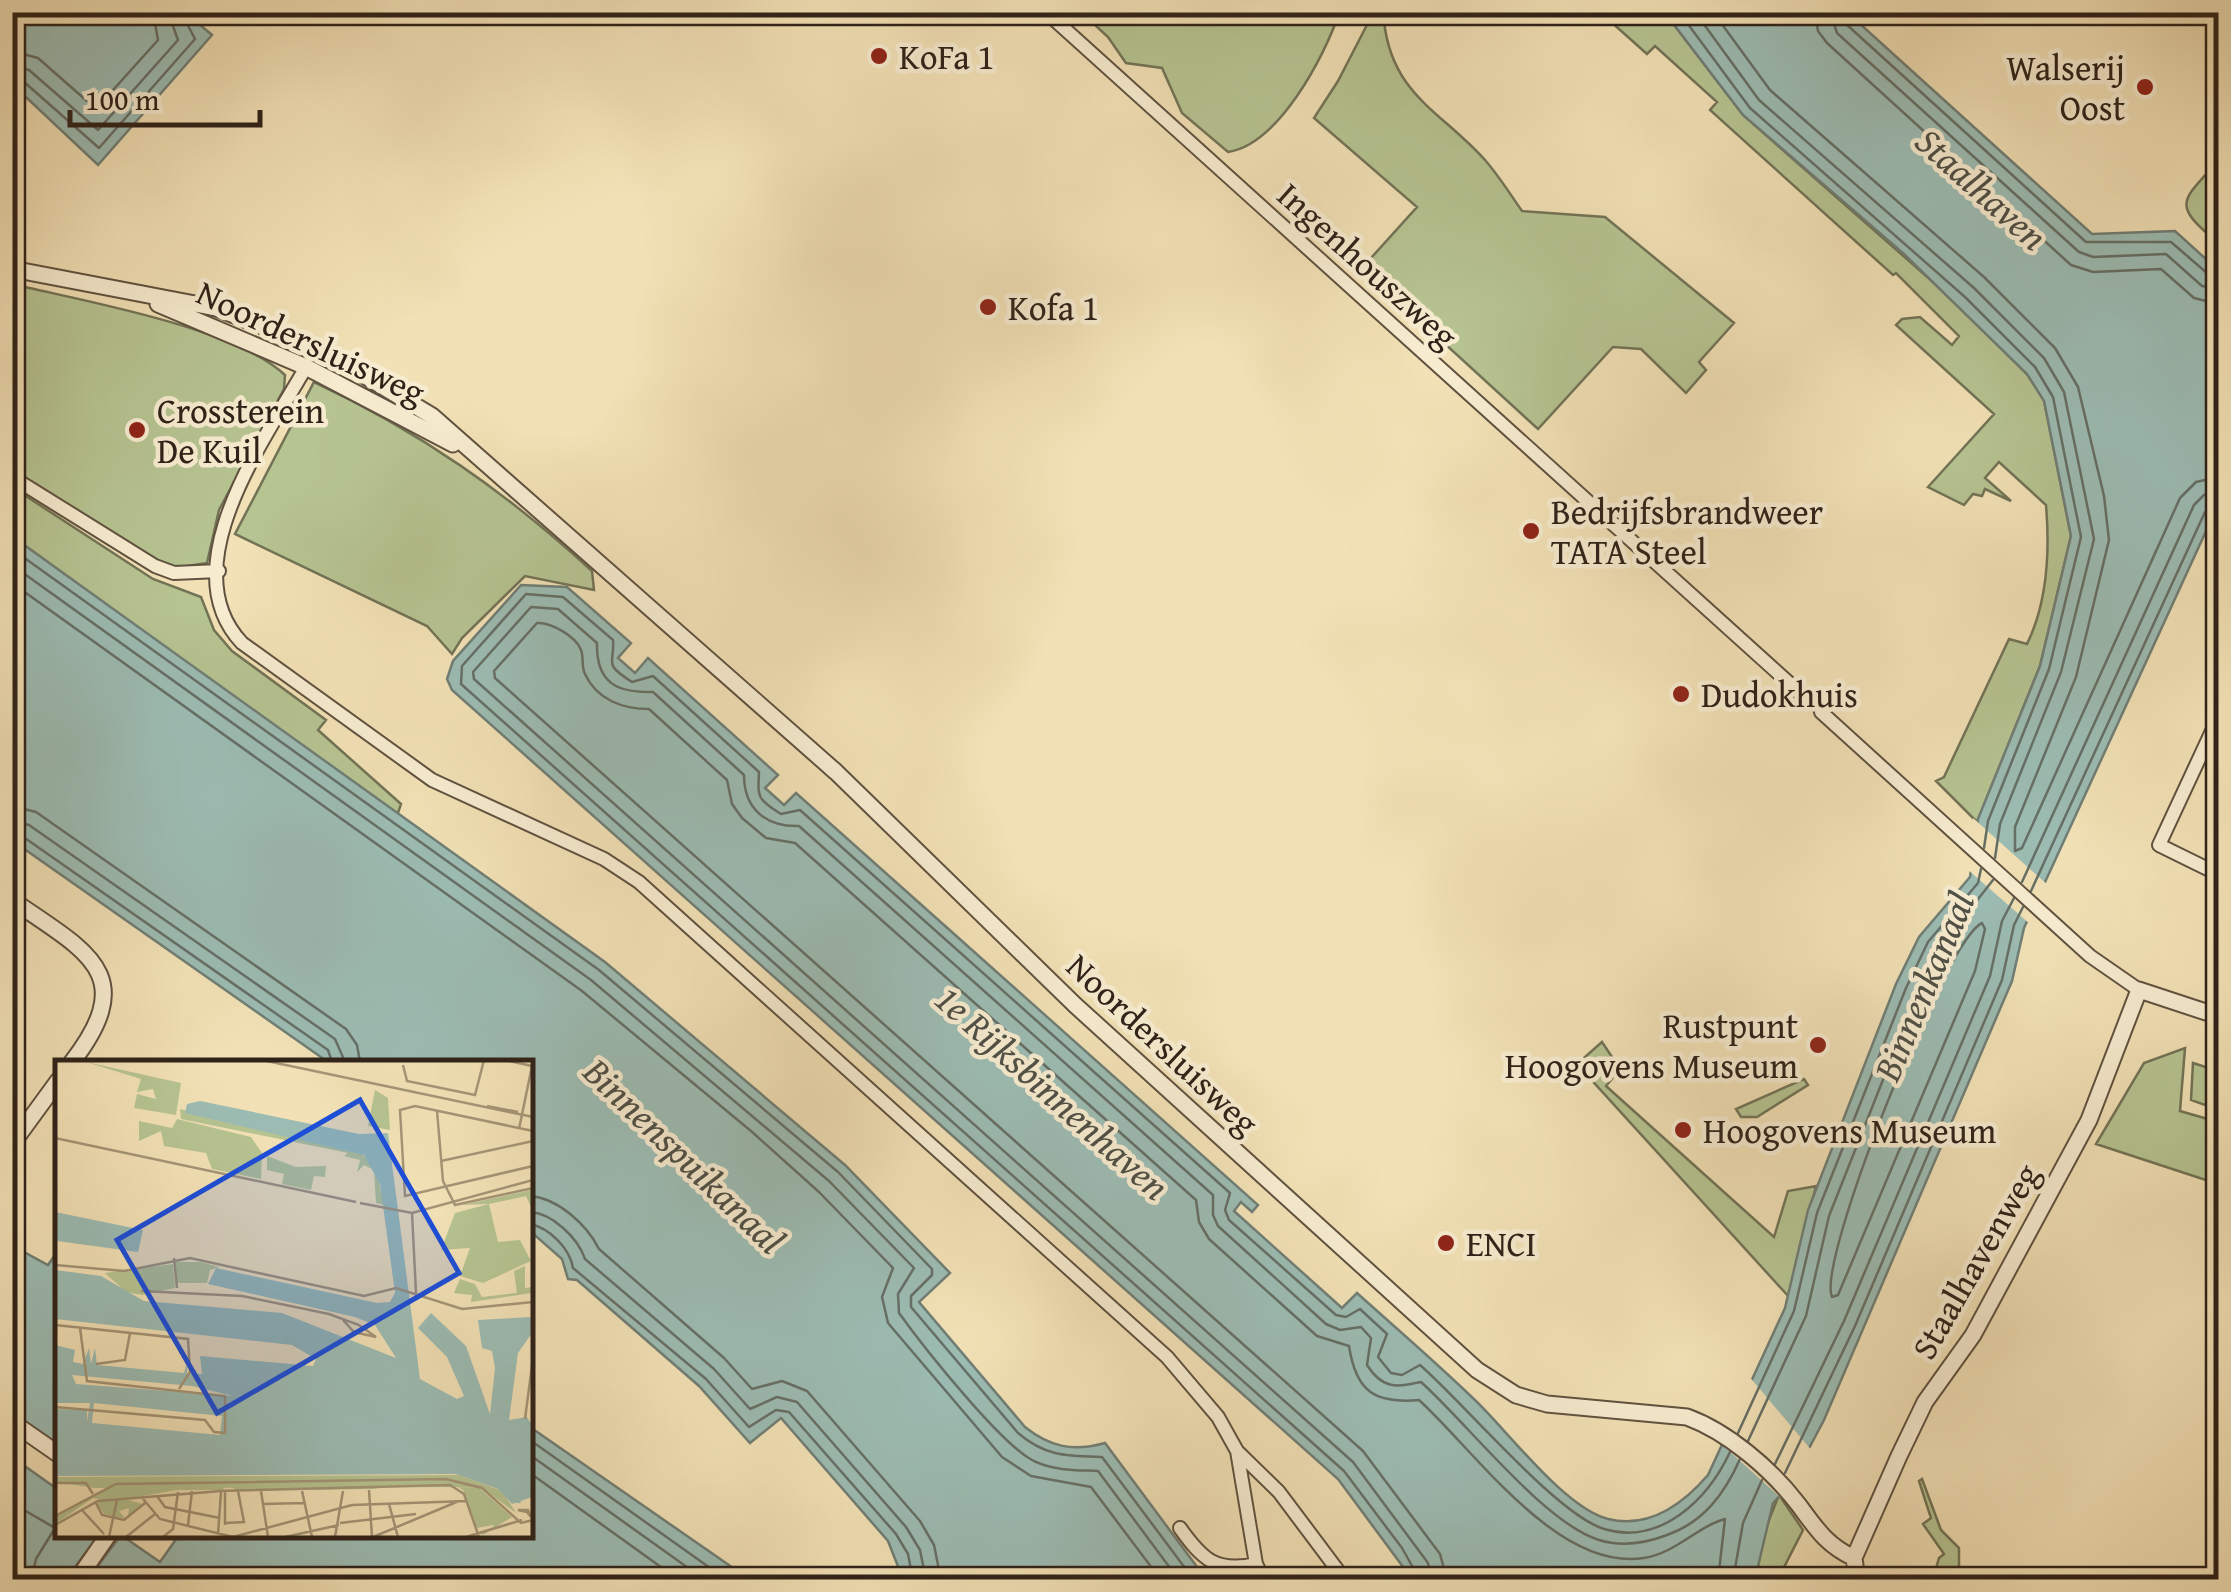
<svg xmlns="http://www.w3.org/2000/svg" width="2231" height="1592" font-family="'Gentium Book Plus',serif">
	<rect width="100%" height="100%" fill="#f2e1b6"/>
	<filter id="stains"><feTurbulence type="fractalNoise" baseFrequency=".002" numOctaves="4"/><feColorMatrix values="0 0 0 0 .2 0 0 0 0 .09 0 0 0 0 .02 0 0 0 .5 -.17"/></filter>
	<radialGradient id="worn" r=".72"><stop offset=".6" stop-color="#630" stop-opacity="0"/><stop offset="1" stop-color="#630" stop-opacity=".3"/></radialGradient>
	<path fill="#b6c492" stroke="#727356" stroke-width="2.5" d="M1082 13H1339C1325 56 1278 145 1228 152L1182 113 1162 68 1126 63 1108 37Z
		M1601 13H1665L1743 115 1958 304 2027 374 2044 400 2071 536 2040 666 1977 822 1936 781 1944 777 2009 639 2027 644C2048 601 2050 552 2046 505L1999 462 1985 478 2011 501 1985 489 1982 496 1973 494 1964 505 1928 487 1994 414 1896 325 1902 319 1920 317 1952 345 1959 336 1896 273 1893 275 1710 110 1717 102 1655 46 1647 54Z
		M1370 19 1384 21C1392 95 1441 111 1485 160 1499 176 1510 194 1522 211L1605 217 1734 323 1699 362 1706 370 1686 393 1641 349 1613 347 1538 429 1362 268 1417 207 1314 118 1338 81Z
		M2218 161V243C2172 204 2180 203 2218 161Z
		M12 284C83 301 234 327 285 375L284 389 219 510 207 563 175 568 152 558 13 470Z
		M314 382C419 431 507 493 592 571L594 590 525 576 462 638 452 654 427 626 235 534Z
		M12 487 153 579 201 597 214 630 232 651 326 720 318 730 401 804 397 816 13 537Z
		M1602 1042 1620 1069 1606 1086 1774 1237 1788 1191 1816 1186 1789 1297 1577 1064Z
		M2185 1048 2180 1111 2218 1122V1184L2096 1144 2144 1063Z
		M2193 1063 2218 1071 2216 1109 2191 1100Z
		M1804 1079 1808 1085 1757 1117H1741L1736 1109Z
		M1922 1479 1941 1530 1959 1548V1579H1933L1939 1558 1944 1554 1923 1524 1931 1518 1919 1481Z
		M1779 1495 1803 1530 1778 1579 1755 1580 1765 1530Z"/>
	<path fill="#9cbcb3" stroke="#707e75" stroke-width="2.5" d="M12 13H186L212 35 98 165 13 85Z
		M1665 13H1848L2092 234 2175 231 2218 270V505L2024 928 2012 981 1824 1420 1789 1486 1773 1503 1755 1579H1412L1338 1479 452 690 447 679 453 661 521 585 567 587 631 643 618 658 635 673 648 658 778 775 765 788 784 805 796 793 1258 1205 1252 1212 1241 1202 1234 1211 1342 1308 1357 1293C1397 1329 1438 1364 1477 1402 1509 1433 1565 1508 1608 1519 1649 1529 1683 1504 1708 1475L1785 1308 1808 1210 1896 984 1919 937 1970 877 1978 819 2040 666 2071 536 2044 401 2027 374 1904 254 1743 115Z
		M13 537 605 962 845 1165 950 1273 919 1302 1025 1427C1050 1447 1073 1452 1105 1443L1206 1579H903L888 1541 781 1418 750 1443 699 1386 577 1280 568 1279 562 1259 530 1231V1062H328L13 841Z
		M13 1246 48 1265 57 1252V1449L13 1417 12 1389H19L13 1382Z
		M530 1427 749 1579 194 1580 179 1572 177 1576 182 1579H88L121 1535 160 1562 179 1535 530 1534Z
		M12 1457 57 1489 58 1534 99 1535 66 1579H13Z"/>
	<path fill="#f2e1b6" d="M1973 818 2050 887 2031 925 1966 868Z
		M1748 1375 1813 1452 1793 1489 1782 1499 1718 1441Z"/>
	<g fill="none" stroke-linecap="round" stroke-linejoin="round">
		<path stroke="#666f66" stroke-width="2.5" d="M1679 12 1750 108 1965 297 2035 367 2053 397 2081 537 2049 669 1988 821 1984 848
			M1695 12 1759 100 1974 288 2044 358 2064 392 2094 539 2061 672 2000 824 1995 858
			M1713 12 1770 90 1984 277 2055 348 2078 387 2104 496 2109 540 2076 677 2015 827V851L2022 848 2180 498 2196 482 2218 477
			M1815 12 1818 31 1827 43 2071 265 2093 272 2161 269 2194 298 2218 304
			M1830 12 1837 33 2079 252 2093 257 2166 254 2202 286 2218 289
			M1842 12 1846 24 2086 242H2171L2208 274 2218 277
			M12 51 38 58 96 109 158 40 153 12
			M12 66 29 70 98 130 178 40 168 12
			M12 79 23 81 99 148 195 39 181 12
			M12 549 599 970 838 1172 932 1269V1275L911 1296V1307L1018 1433C1046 1457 1068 1456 1102 1457L1194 1580
			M12 565 591 980 829 1181 914 1268 898 1294 899 1313C922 1345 1004 1449 1036 1462 1057 1471 1077 1470 1098 1471L1179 1580
			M12 583 582 991 751 1131 819 1192 893 1268 882 1297 888 1323 1002 1457 1031 1476 1091 1487 1161 1580
			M12 806 36 812 346 1029 357 1045 360 1062
			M12 821 29 825 335 1039 345 1062
			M12 834 22 836 328 1050 332 1062
			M2022 882 2194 505 2204 495 2218 492
			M2031 891 2205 512 2218 505
			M1982 923 1985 929 1975 971 1838 1295 1832 1297C1816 1261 1945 940 1982 923Z
			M530 1196C558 1198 587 1225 599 1249L724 1358 752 1389 782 1381 807 1391 920 1521 934 1545 941 1580
			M530 1212C552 1213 578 1238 585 1259L714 1369 750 1409 777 1397 797 1402 906 1527 920 1550 926 1580
			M530 1224C550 1228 570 1249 573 1268L706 1379 749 1427 776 1410 789 1412 896 1534 908 1554 913 1580
			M1738 1433 1794 1311 1817 1213 1906 988 1928 942 1978 883 1981 869
			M530 1440 727 1580
			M1748 1441 1806 1316 1829 1216 1917 994 1939 949 1993 880
			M530 1455 705 1580
			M1775 1464 1844 1321 1990 976 2002 921 2014 898
			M530 1473 679 1580
			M1785 1473 1855 1326 2002 980 2014 925 2023 907
			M12 1503 55 1528 36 1559 31 1580
			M1420 1580 1402 1548 1344 1471 461 684 462 666 526 594 563 597 613 640C615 664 602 663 632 682L653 676 759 772C758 796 756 799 781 814L800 810 1230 1193 1225 1210 1229 1220 1336 1315 1346 1317 1360 1309 1387 1334 1378 1357 1391 1373 1402 1375 1420 1365C1463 1402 1556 1514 1604 1529 1661 1546 1708 1499 1730 1452
			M1432 1580 1428 1563 1353 1462 474 679 473 672 531 607 558 609 597 643C596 683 617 693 653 692L744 775C744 809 766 827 799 826L1213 1195V1215L1218 1226 1326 1324 1340 1330 1361 1327 1371 1338 1367 1365C1383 1390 1397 1387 1421 1382 1467 1423 1544 1523 1599 1540 1622 1547 1646 1543 1667 1535 1704 1522 1725 1493 1740 1459
			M1447 1580 1440 1554 1363 1451 495 678 494 671 537 623C550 622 576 636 581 650 584 657 581 666 585 674 597 700 623 709 649 709L727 780 732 804 742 818 766 838 795 843 1196 1200 1199 1222 1209 1239 1317 1336 1349 1346C1356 1392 1375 1404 1419 1400 1476 1452 1558 1572 1644 1558 1676 1553 1698 1526 1725 1519L1718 1580
			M1733 1580 1743 1523 1762 1480"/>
		<path stroke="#cbbb97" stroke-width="12" stroke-dasharray="12 6" stroke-linecap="butt" d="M1799 692 1821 712"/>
		<g stroke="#605240" stroke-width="16">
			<path id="minor" d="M1046 12 1799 692
				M306 367C266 438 170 567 242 643L432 780 604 859 639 882 1167 1357 1218 1417 1237 1451 1279 1492 1345 1580
				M12 477 155 566 174 573 219 571
				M1821 712 2090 956 2139 990
				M2218 718 2159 845 2218 874
				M1237 1451 1256 1564 1264 1580
				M1180 1528C1202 1559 1216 1573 1256 1564"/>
		</g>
		<g stroke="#605240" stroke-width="19">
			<path id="tertiary" d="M12 269 216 308 317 347 432 416 836 772 1075 1005 1477 1370 1516 1395 1547 1404 1687 1417C1728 1432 1771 1469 1798 1504 1816 1528 1826 1545 1854 1558
				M158 304 306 367 453 444
				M12 900C85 951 141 973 72 1062
				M12 1144 58 1081
				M12 1422 58 1454
				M77 1580 109 1534
				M1857 1580 1854 1558 1899 1456 1925 1402 1973 1335 2089 1120 2139 990 2218 1016"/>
		</g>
		<use href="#minor" stroke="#f7ecd0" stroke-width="12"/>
		<use href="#tertiary" stroke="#f7ecd0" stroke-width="15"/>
	</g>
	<g fill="#8f2418" stroke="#f7ecd0" stroke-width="4">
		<circle cx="879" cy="56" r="10"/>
		<circle cx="2145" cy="87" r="10"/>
		<circle cx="988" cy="307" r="10"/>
		<circle cx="137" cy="430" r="10"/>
		<circle cx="1531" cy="531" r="10"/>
		<circle cx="1681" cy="694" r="10"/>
		<circle cx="1818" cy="1045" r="10"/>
		<circle cx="1683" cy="1130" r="10"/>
		<circle cx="1446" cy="1243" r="10"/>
	</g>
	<g text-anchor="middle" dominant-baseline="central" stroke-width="9" stroke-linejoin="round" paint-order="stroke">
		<g font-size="35" fill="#2f2219" stroke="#f7ecd0" text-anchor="start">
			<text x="899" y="56">KoFa 1</text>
			<text x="2125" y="67" text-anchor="end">Walserij<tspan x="2125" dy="40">Oost</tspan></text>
			<text x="1008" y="307">Kofa 1</text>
			<text x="157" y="410">Crossterein<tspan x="157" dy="40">De Kuil</tspan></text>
			<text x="1551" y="511">Bedrijfsbrandweer<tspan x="1551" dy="40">TATA Steel</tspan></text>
			<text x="1701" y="694">Dudokhuis</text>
			<text x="1798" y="1025" text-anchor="end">Rustpunt<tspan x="1798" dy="40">Hoogovens Museum</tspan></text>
			<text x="1703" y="1130">Hoogovens Museum</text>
			<text x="1466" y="1243">ENCI</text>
		</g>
		<g font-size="35" fill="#2f2219" stroke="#f7ecd0">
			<text transform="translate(1368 265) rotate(42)">Ingenhouszweg</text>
			<text transform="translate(311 342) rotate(25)">Noordersluisweg</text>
			<text transform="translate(1163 1044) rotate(43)">Noordersluisweg</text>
			<text transform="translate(1975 1261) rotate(-60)">Staalhavenweg</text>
		</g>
		<g font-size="38" font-style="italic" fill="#505047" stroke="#f7ecd0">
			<text transform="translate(1982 188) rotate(42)">Staalhaven</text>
			<text transform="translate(1923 986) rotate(-67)">Binnenkanaal</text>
			<text transform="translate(1053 1092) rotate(42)">1e Rijksbinnenhaven</text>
			<text transform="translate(685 1155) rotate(44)">Binnenspuikanaal</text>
		</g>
	</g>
	<g transform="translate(55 1060)">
		<rect width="478" height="478" fill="#f2e1b6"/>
		<path d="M31 2 126 23 121 55 79 48 82 34 101 39 98 29 82 32 86 19ZM320 30 333 38 335 70 313 66ZM125 49 306 93 321 108 329 145 321 143 319 110 309 105 302 112 305 100 289 96 293 93 126 59ZM122 59 196 77 207 93 206 119 157 109 151 93 109 86 106 71 84 81V61L117 68ZM212 96 241 107 271 106 270 117 259 116 256 130 227 124 229 114 212 110ZM477 130V149L471 136 434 144 443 182 465 180 476 201 428 223 405 216 415 188 386 190 400 153 434 144 407 145ZM120 202H146L164 207 155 210 152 223H121ZM118 204 120 228 87 235 71 232 50 213ZM470 206V228L477 227V233L416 242 417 235 399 233 405 219 420 224 427 237 462 233 459 211ZM404 415 447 431 461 453 426 427 40 428 0 422V417ZM395 419 317 429 183 431 171 424 168 430H122L70 439 87 444 73 456 74 448 64 451 70 458 59 457 60 450 58 456 49 454 42 444 46 440 38 438 0 464V457L59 425ZM399 425 423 427 457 457 428 475 427 471 439 467 438 465 422 468 408 430Z" fill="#b6c492"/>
		<path d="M145 41 304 74 333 73 365 319 402 339 409 336 392 297 363 268 376 253 411 286 435 354 440 308 437 291 427 288 423 260 477 257V273L463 293 454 360 472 357 477 365V437L457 444 443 429 401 414 0 416V349L32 350V362L35 343H0V285L20 290 18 302 28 304 34 288 36 304 40 288 42 305 129 313 133 299 132 313 138 314H147L145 296 258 306 261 299 237 285 0 259V210L46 216 89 241 227 253 341 298 320 265 300 257 153 224 161 208 322 243 335 242 340 233 325 124 309 95 130 53 132 44ZM17 315 137 326 178 336 21 324ZM39 343 167 356 165 375 37 363ZM0 152 88 170 83 192 2 181 0 192Z" fill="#9cbcb3" fill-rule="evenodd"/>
		<path fill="none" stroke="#9cbcb3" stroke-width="5" d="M463 443 470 360"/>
		<path fill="none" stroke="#a49577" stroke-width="2.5" d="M207 0 478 57M450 0 477 6 464 69M348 5 352 21 420 35 429 0M432 46 463 52M382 51 388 121 400 145 478 128M478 71 360 46 345 50 350 136 478 106M0 78 301 142M386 101 478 81M305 143 357 153 478 120M357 153 361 233M119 198 122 228M0 205 69 211 135 198 309 236 341 228 407 249 478 242M86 231 187 236 274 254 304 265 321 277 299 272 288 260M0 265 133 279 135 312 124 329M41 304 70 300 75 273M0 347 150 360 159 372 170 373V336L32 321 25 268M470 359 478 298M0 423H31L38 434M314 430 317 477M162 431 395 425 409 434 424 477M206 431 213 477M247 431 257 477M102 436 110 447 165 458M88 439 105 459 178 477M40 441 47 455 69 460 90 443M207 444 249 443M334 444 343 477M26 449 49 474M463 450H473L476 457 472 452ZM0 456 61 424 391 419 427 428 466 463 478 460M170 463 189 462 183 431M285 463 361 454M0 465 43 441 166 431M133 465 137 431M170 465V431M163 474 166 432M54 477 62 440M71 477 100 454M108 477 118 469 123 432M178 477 297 445 412 441M230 477 284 465M280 477 288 431M318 477 404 441M411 477 467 460"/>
		<path fill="#1d4ed8" fill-opacity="0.15" stroke="#1d4ed8" stroke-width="5" d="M305 40 404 213 162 353 62 180Z"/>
		<rect width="478" height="478" fill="none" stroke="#2f2219" stroke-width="5"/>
	</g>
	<rect width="2231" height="1592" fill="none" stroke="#f2e1b6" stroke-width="50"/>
	<rect x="15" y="15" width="2201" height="1562" fill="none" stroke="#2f2219" stroke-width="5"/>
	<rect x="25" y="25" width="2181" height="1542" fill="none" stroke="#2f2219" stroke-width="2.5"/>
	<path d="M70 110v15h190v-15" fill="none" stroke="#2f2219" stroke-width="5"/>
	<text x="85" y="110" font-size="30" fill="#2f2219" stroke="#f7ecd0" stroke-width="8" paint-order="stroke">100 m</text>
	<rect width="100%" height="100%" filter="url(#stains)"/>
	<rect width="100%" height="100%" fill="url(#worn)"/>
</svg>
